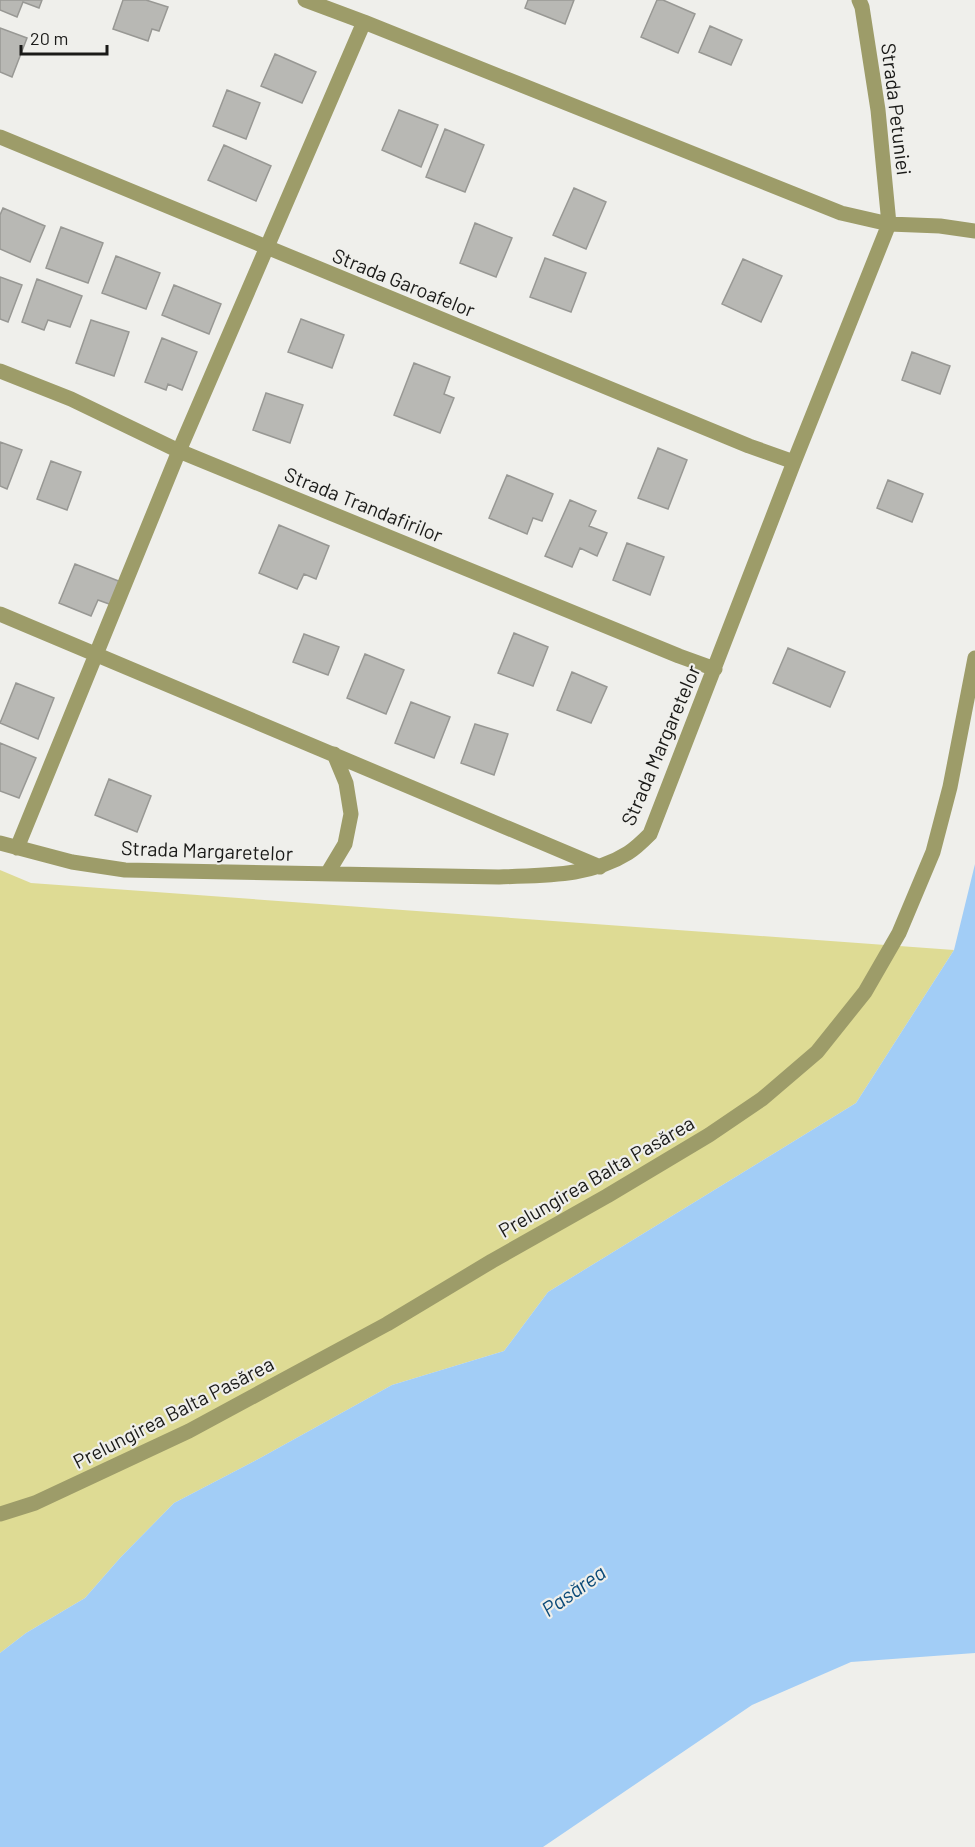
<svg xmlns="http://www.w3.org/2000/svg" width="975" height="1847" font-family="Barlow,sans-serif">
	<rect width="100%" height="100%" fill="#efefeb"/>
	<path fill="#dedb94" d="M0 870 31 883 954 950 856 1103 548 1292 504 1351 392 1385 262 1457 174 1503 120 1558 85 1598 26 1633 0 1653Z"/>
	<path fill="#a2cdf6" d="M975 864V1653L851 1662 752 1705 543 1847H0V1653L26 1633 85 1598 120 1558 174 1503 262 1457 392 1385 504 1351 548 1292 856 1103 954 950Z"/>
	<path fill="#b8b8b4" stroke="#989894" stroke-width="1.5" d="M0 0H42L39 8 23 2 17 17 0 10Z
		M123 0H146L168 7 159 31 152 29 148 41 113 29Z
		M528 0H574L565 24 525 8Z
		M657 0H663L695 14 678 53 641 37Z
		M710 26 742 40 731 65 699 52Z
		M0 28 27 38 12 77 0 72Z
		M275 54 316 72 302 103 261 86Z
		M227 90 260 103 246 139 213 126Z
		M399 110 438 125 421 167 382 150Z
		M445 129 484 145 465 192 426 177Z
		M224 145 271 166 256 201 208 180Z
		M574 188 606 202 586 249 553 235Z
		M3 208 45 226 30 262 0 249V215Z
		M475 223 512 238 496 277 460 263Z
		M61 227 103 243 88 283 46 268Z
		M116 256 160 273 146 309 102 293Z
		M545 258 586 273 571 312 530 297Z
		M743 259 782 276 761 322 722 304Z
		M0 277 22 285 8 322 0 319Z
		M37 279 82 296 70 327 48 320 44 330 22 322Z
		M174 285 221 304 209 334 162 315Z
		M301 319 344 335 332 368 288 352Z
		M91 320 129 332 114 376 76 363Z
		M162 338 197 352 182 390 168 384 166 390 145 382Z
		M912 352 950 366 940 394 902 380Z
		M414 363 450 377 444 394 454 398 440 433 394 415Z
		M266 393 303 405 290 443 253 430Z
		M0 442 22 450 7 489 0 486Z
		M658 448 687 460 668 509 638 498Z
		M51 461 81 472 67 510 37 499Z
		M507 475 553 494 542 521 533 518 527 534 489 518Z
		M888 480 923 494 912 522 877 508Z
		M570 500 596 511 589 526 607 533 597 556 580 548 572 567 545 556Z
		M279 525 329 546 316 579 304 574 297 589 259 573Z
		M627 543 664 557 650 595 613 580Z
		M75 564 121 582 112 605 98 600 91 616 59 603Z
		M514 633 548 647 533 686 498 673Z
		M304 634 339 647 328 675 293 662Z
		M788 648 845 672 830 707 773 683Z
		M365 654 404 670 386 714 347 698Z
		M572 672 607 687 591 723 557 710Z
		M16 683 54 698 38 739 0 723Z
		M411 702 450 717 434 758 395 743Z
		M475 724 508 734 494 775 461 763Z
		M0 743 36 758 19 798 0 791Z
		M109 779 151 796 137 832 95 815Z"/>
	<g fill="none" stroke-linecap="round" stroke-linejoin="round">
		<path stroke="#9d9c69" stroke-width="15" d="M305 0 364 22 841 213 889 224 940 226 975 231
			M0 137 749 446 794 462
			M0 371 71 399 179 451 679 656 715 669
			M0 614 600 867
			M0 843 72 862 125 870 499 877C543 875 590 877 628 853 636 848 643 841 650 834L794 462 889 224 878 110 862 7 859 0
			M17 848 179 451 364 22
			M327 874 345 844 351 814 346 783 334 754
			M0 1514 35 1503 189 1431 387 1324 492 1261 607 1196 709 1135 762 1099 817 1052 865 992 899 933 933 852 950 787 975 658"/>
	</g>
	<g text-anchor="middle" dominant-baseline="central" stroke-width="4.5" stroke-linejoin="round" paint-order="stroke">
		<g font-size="20" fill="#1a1a18" stroke="#efefeb">
			<text transform="translate(897 109) rotate(83)">Strada Petuniei</text>
			<text transform="translate(404 282) rotate(22)">Strada Garoafelor</text>
			<text transform="translate(364 504) rotate(22)">Strada Trandafirilor</text>
			<text transform="translate(660 745) rotate(-67)">Strada Margaretelor</text>
			<text transform="translate(207 850) rotate(2)">Strada Margaretelor</text>
			<text transform="translate(596 1176) rotate(-30)">Prelungirea Balta Pasărea</text>
			<text transform="translate(173 1412) rotate(-27)">Prelungirea Balta Pasărea</text>
		</g>
		<g font-size="21" font-style="italic" fill="#0b4a78" stroke="#efefeb">
			<text transform="translate(573 1590) rotate(-35)">Pasărea</text>
		</g>
	</g>
	<path d="M21 45v9h86v-9" fill="none" stroke="#1a1a18" stroke-width="3"/>
	<text x="30" y="45" font-size="18" fill="#1a1a18" stroke="#efefeb" stroke-width="4.5" paint-order="stroke">20 m</text>
</svg>
